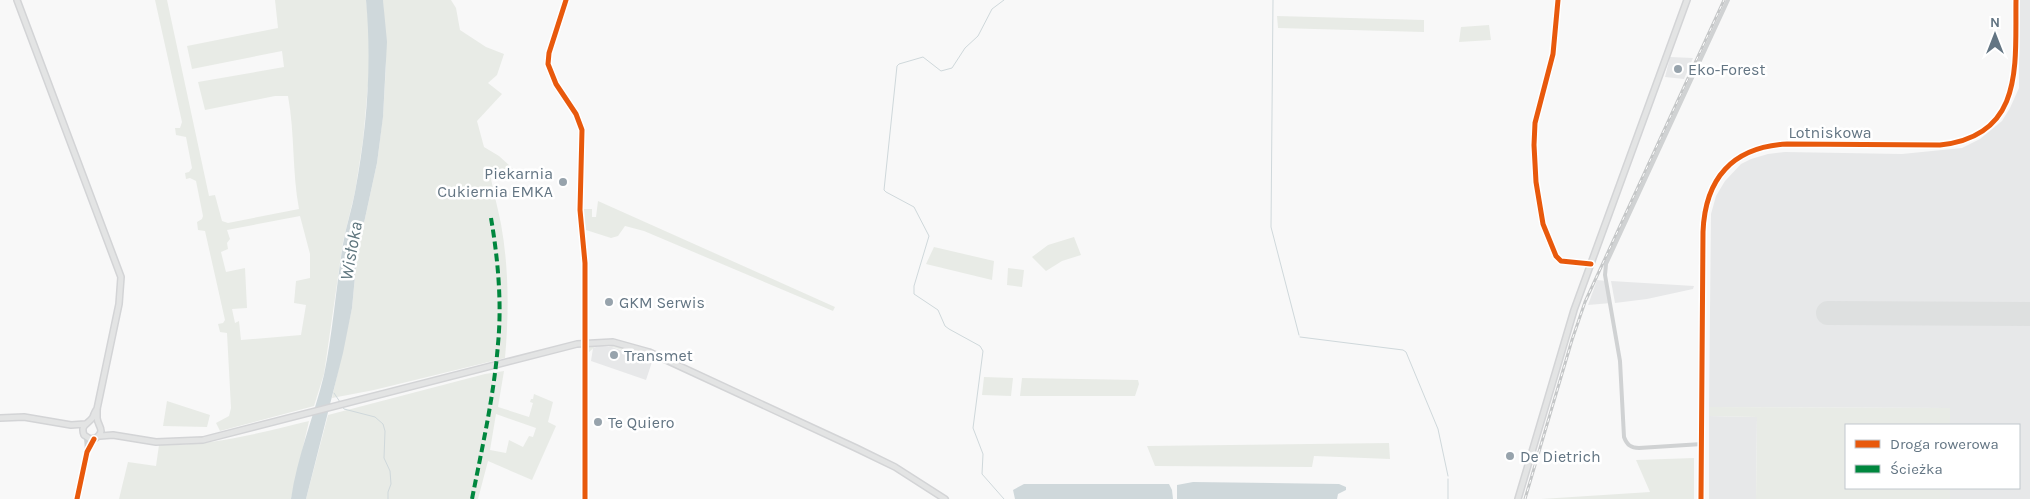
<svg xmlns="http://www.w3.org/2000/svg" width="2030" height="499" font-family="Karla,sans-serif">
	<rect width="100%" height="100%" fill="#f8f8f8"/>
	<path fill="#e7e8e9" d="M2019 0H2030V499H1950V488H2019V425H1950V408L1709 407 1711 214 1716 196 1725 181 1741 164 1751 159 1768 154 1785 152 1902 154 1962 148 1980 139 2002 121 2010 108 2019 88Z
		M1670 57 1693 58 1684 79 1665 77Z
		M1597 280 1607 281 1611 303 1588 305Z
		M1611 281 1694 286 1693 289 1647 299 1615 303Z
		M599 346 612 347 652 362 646 380 591 361 593 348Z
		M1709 416 1757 417 1756 499H1709Z"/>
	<path fill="#e8ebe6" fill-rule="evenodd" d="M155 0H167L209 196 215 195 222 221 228 223 299 209C292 172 295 134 288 96H275L205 110 198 82 284 67 282 51 192 69 187 46 278 28 275 0H366L369 24V74L363 140 355 192 343 242 324 374 314 406 220 431 216 423 229 416 231 408 227 333 220 332 218 324 223 323 225 320 205 231 198 230 197 222 202 219 203 216 196 181 190 178 186 179 185 173 189 172 192 168 186 137 176 135 175 128H180L182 122ZM300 216 310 254V278L296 281 294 303 306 305 301 335 241 340 239 321 235 323 232 309 247 308 245 268 226 272 221 252 228 249 227 243 230 239 227 230Z
		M383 0H451L456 8 460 30 486 47 504 54 497 75 488 83 502 94 477 121 484 147 499 156 520 175 491 177V179C494 194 498 209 501 224 509 268 509 314 505 358L374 390 332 398 352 308 357 255 377 163 383 116 386 65Z
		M1277 16 1424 20V32L1278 28Z
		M1489 25 1491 40 1459 42 1461 27Z
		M598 201 835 307 833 311 644 231 625 226 618 236 611 238 586 230 583 209H592V217H596Z
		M1074 237 1081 255 1062 261 1046 271 1032 257 1048 245Z
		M934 247 994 261 992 280 926 264Z
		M1008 268 1024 270 1022 287 1007 285Z
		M598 344C611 345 646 348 653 359L652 362C638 357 612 343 598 346 593 347 592 350 588 353L589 347Z
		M504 371 498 407 529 417 533 403 530 402 531 399H533L534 394 553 402 548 422 556 426 532 480 488 461 478 499H306L328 415 485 374ZM496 414 536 428 533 437 529 436 523 447 509 440 506 453 490 450Z
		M984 377 1013 378 1011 396 982 395Z
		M1022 378 1138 380 1139 384 1135 396H1020Z
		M167 401 210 415 207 427 163 426Z
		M1709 407 1950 408V425H1846V488H1950V499H1756L1757 417 1709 416Z
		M309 421 291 499H119L128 462 156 466 159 445C211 446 260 433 309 421Z
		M1389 443 1390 459 1314 456 1312 467 1155 466 1147 446Z
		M1694 458V499H1541L1650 492 1636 460Z"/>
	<path fill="#cfd8db" d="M366 0H383L387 42 383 117 377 163 357 255 352 308 343 353 306 499H291C297 457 314 416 324 375 333 332 336 287 343 244 346 226 352 209 355 192 367 128 372 65 366 0Z
		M1193 482 1339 484 1346 487V490L1338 494 1337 499H1177V485Z
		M1024 484H1169L1172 490 1173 499H1015L1013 490Z"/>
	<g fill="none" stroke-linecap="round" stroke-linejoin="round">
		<path stroke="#cfd8db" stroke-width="1" d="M1004 0 992 9 978 36 965 48 952 68 941 71 923 57 899 64 897 66 884 190 886 192 914 207 929 236 914 286V294L938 310 945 326 949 329 980 346 983 351 973 428 983 454 982 474 1004 499
			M1273 0 1271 227 1299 335
			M1300 337 1403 350 1406 352 1438 429 1448 476
			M334 393 340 402
			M342 406 344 409 375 417 383 424 385 431 384 458 390 471 391 484 388 492V499
			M1448 479V499"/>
		<path stroke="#dee0e0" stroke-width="24" d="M1828 313 2030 314"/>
		<g stroke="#d3d4d6" stroke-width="8">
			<path id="major" d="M17 0 121 277 119 304 97 409C97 412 97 415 97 418 98 427 106 430 96 438L90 439 84 435C80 424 88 425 93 417 94 414 95 411 97 409
				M0 418 24 417 71 425 85 424
				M100 436 113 435 156 442 203 440 577 344 613 342 649 352 856 448 895 467 945 499
				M1518 499 1574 310 1687 0"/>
		</g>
		<path stroke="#d0d2d3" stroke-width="4" d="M566 0 549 53 548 64 556 84 576 114 582 130 580 210 585 263V499
			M1558 0 1553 54 1535 123 1534 145 1536 182 1543 224 1556 256 1561 261 1591 264
			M86 437 87 452
			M1702 444 1639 448C1631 448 1627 445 1624 437L1620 361 1605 275 1606 264 1728 0
			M77 499 87 452 94 439
			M1701 499 1703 232C1705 179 1732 147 1787 144L1940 145C2025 136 2015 64 2016 0"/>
		<use href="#major" stroke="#e3e4e4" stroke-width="5"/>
		<g stroke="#c5c7c8" stroke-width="3">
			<path id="rail" d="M1525 499 1572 340 1585 302 1724 0"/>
		</g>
		<use href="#rail" stroke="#fff" stroke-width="1" stroke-dasharray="4" stroke-linecap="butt"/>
		<path stroke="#00873e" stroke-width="4" stroke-dasharray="8 4" stroke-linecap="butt" d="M472 499C482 448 494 396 498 344 502 303 498 259 491 218"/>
		<g stroke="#fff" stroke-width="8">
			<path id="cycleway" d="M566 0 549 53 548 64 556 84 576 114 582 130 580 210 585 263V499
				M1558 0 1553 54 1535 123 1534 145 1536 182 1543 224 1556 256 1561 261 1591 264
				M77 499 87 452 94 439
				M1701 499 1703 232C1705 179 1732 147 1787 144L1940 145C2025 136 2015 64 2016 0"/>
		</g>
		<use href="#cycleway" stroke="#e8590c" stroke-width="5"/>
	</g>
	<g fill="#97a3ac" stroke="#fff" stroke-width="2">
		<circle cx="1678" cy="69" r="5"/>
		<circle cx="563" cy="182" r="5"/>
		<circle cx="609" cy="302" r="5"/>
		<circle cx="614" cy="355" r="5"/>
		<circle cx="598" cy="422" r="5"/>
		<circle cx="1510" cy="456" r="5"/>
	</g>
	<g text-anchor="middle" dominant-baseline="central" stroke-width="5" stroke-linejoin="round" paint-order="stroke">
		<g font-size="16" fill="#637583" stroke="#fff" text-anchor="start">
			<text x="1688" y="69">Eko-Forest</text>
			<text x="553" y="173" text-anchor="end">Piekarnia<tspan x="553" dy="18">Cukiernia EMKA</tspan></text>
			<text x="619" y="302">GKM Serwis</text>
			<text x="624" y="355">Transmet</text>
			<text x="608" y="422">Te Quiero</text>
			<text x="1520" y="456">De Dietrich</text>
		</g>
		<g font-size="16" fill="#637583" stroke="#fff">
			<text x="1830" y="132">Lotniskowa</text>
		</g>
		<g font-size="18" font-style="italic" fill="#5e757d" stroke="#fff">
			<text transform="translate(351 251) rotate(-80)">Wisłoka</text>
		</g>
	</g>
	<rect x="1845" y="424" width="175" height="65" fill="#ffffff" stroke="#c1c8cd"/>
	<rect x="1855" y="440" width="25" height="8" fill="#e8590c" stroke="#c1c8cd"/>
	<text x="1890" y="449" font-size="15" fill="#637583">Droga rowerowa</text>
	<rect x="1855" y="465" width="25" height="8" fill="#00873e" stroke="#c1c8cd"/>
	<text x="1890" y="474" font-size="15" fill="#637583">Ścieżka</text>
	<g transform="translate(1995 35)" stroke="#ffffff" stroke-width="4" paint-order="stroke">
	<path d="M0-4L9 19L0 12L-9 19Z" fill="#637583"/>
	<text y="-8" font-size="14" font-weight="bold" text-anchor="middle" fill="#637583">N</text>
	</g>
</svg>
